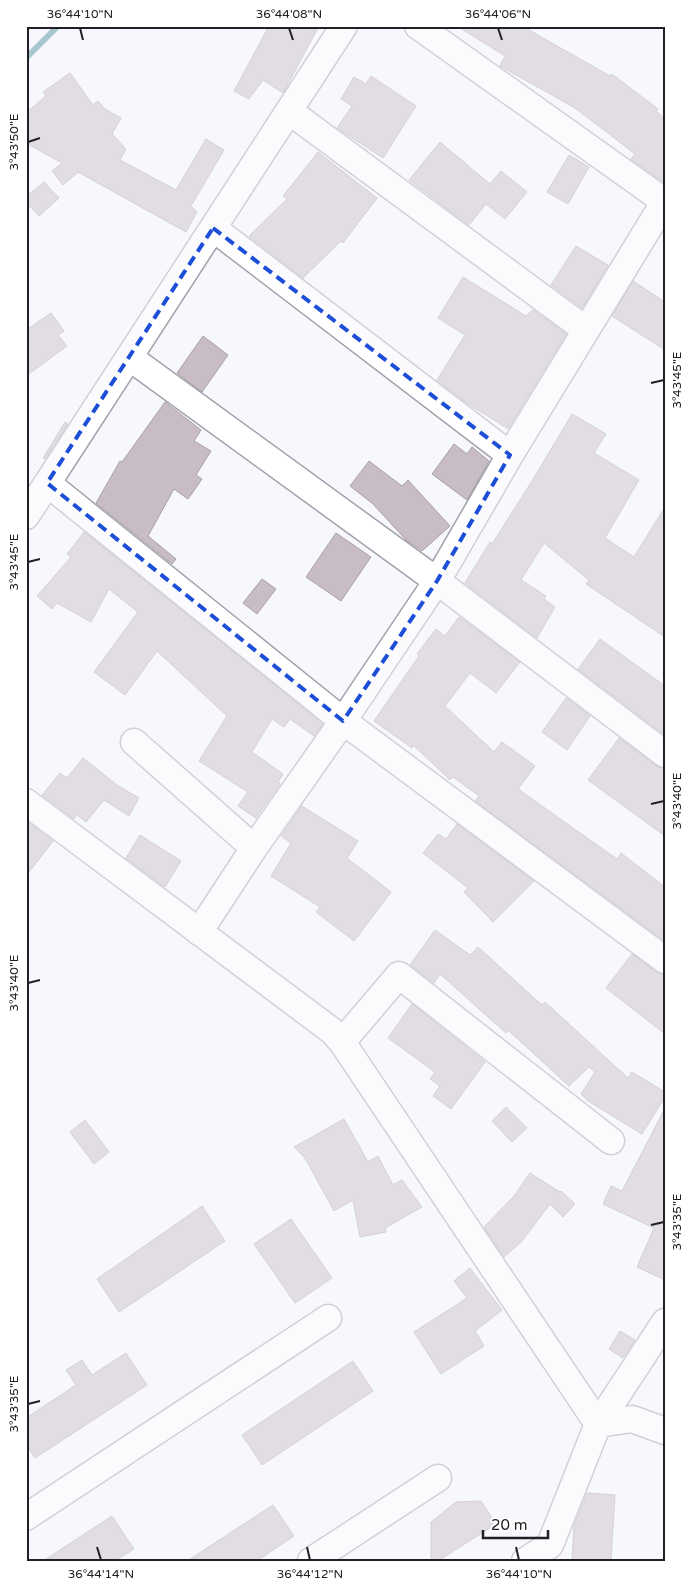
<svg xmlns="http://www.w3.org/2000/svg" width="691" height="1587" font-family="'Varela Round',sans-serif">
	<rect width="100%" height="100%" fill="#f7f7fe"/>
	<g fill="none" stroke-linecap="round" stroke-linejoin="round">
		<path stroke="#458b92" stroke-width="6" d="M26 58 58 26"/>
	</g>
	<path fill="#c8bdc4" stroke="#aaa0a6" d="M269 26H319L283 93 263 80 249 99 234 91Z
		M457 26H522L610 76 612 74 658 109 656 111 665 119V183L631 159 635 154 575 108 500 66 505 56Z
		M70 73 93 105 98 101 105 109 121 118 112 134 126 149 120 160 176 190 206 139 224 150 191 206 197 212 186 232 78 172 63 185 52 171 62 163 26 143V113L46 96 43 92Z
		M371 76 416 106 383 158 337 128 352 106 341 99 354 77 366 84Z
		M440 142 490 184 501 171 527 192 505 219 486 204 469 225 409 180Z
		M318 152 377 198 343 243 341 241 303 278 249 236 287 199 283 196Z
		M569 155 589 167 568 204 547 192Z
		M44 182 59 198 39 216 26 202V197Z
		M576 246 608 265 582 308 551 285Z
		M463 277 526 316 533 310 566 334 508 429 467 403 437 380 465 335 438 318Z
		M633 281 665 302V350L612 316Z
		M51 313 64 331 58 335 67 346 26 376V330Z
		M203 336 228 355 202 392 177 373Z
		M165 402 201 430 194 441 211 451 196 475 202 479 188 499 174 489 148 536 176 559 172 564 96 503 120 461 122 462Z
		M572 414 606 434 594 453 639 480 605 538 634 557 665 507V637L586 584 589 580 544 543 521 580 546 596 544 599 555 607 537 638 465 583 490 542 492 544 532 481Z
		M65 422 68 424 45 459 43 458Z
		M454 444 467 454 472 447 489 461 467 500 432 474Z
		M369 461 402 486 408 480 450 526 422 551 406 540 373 504 350 486Z
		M84 532 323 724 314 736 290 719 284 727 272 719 252 752 283 774 278 782 280 784 256 818 238 806 248 792 199 761 227 716 157 651 125 695 94 672 138 612 109 589 91 622 57 603 52 609 37 596 71 557 67 554Z
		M336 533 371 557 341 601 306 577Z
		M262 579 276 589 257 614 243 603Z
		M459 617 520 662 496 693 470 673 445 706 494 752 502 742 535 766 518 789 617 859 621 853 665 887V941L475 801 479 796 453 777 450 780 413 745 412 748 374 721 419 656 417 654 436 629 445 636Z
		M600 639 665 686V735L578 669Z
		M566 698 590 716 567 750 542 732Z
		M619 738 656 766 665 769V836L588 780Z
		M83 758 117 785 139 798 129 816 104 800 86 822 77 815 74 819 42 795 60 773 67 778Z
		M302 806 358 841 347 858 391 892 354 941 316 912 320 907 271 876 291 843 281 836Z
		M26 821 53 841 26 876Z
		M457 824 534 881 493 922 464 892 468 888 423 853 438 834 446 839Z
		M140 835 181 861 165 887 126 858Z
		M435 930 470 955 478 947 542 1005 545 1002 628 1078 632 1072 665 1092V1097L642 1134 588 1101 581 1094 595 1072 589 1067 569 1086 508 1030 506 1033 440 974 434 983 410 965Z
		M632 954 656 972 665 975V1034L606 988Z
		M412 1004 485 1062 451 1109 433 1096 440 1086 430 1079 435 1072 388 1038Z
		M506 1107 527 1128 512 1142 492 1121Z
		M665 1108V1280L637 1267 654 1228 603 1204 611 1186 622 1191Z
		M344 1119 368 1162 378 1156 393 1185 402 1180 422 1207 385 1228 386 1232 360 1237 353 1200 334 1211 305 1158 294 1147Z
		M85 1120 109 1152 94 1164 70 1132Z
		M530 1173 560 1192 561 1191 575 1204 563 1217 550 1204 522 1241 504 1257 484 1227 514 1196Z
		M202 1206 225 1241 119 1312 97 1279Z
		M291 1219 332 1278 295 1303 254 1244Z
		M470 1268 502 1310 475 1331 484 1346 441 1374 414 1332 467 1298 454 1281Z
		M620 1331 635 1340 623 1358 609 1349Z
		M126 1353 147 1385 35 1458 26 1444V1418L76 1385 66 1370 82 1360 92 1375Z
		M353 1361 373 1391 262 1465 242 1435Z
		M587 1493 615 1495 611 1561 572 1560 574 1526Z
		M481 1501 496 1524 438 1561H431V1522L456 1502Z
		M273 1505 294 1536 257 1561H187Z
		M112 1516 134 1549 115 1561H43Z"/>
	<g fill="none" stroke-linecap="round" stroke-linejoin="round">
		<g stroke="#a1a1ab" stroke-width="29">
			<path id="minor" d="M418 26 664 201
				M289 111 586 330
				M213 228 510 455
				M129 357 437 581 665 754
				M47 483 343 721 665 960
				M26 516 344 26
				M134 742 254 848
				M26 802 332 1031 342 1042 598 1424 632 1419 665 1431
				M199 932 254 848 343 721 437 581 510 455 665 201
				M342 1042 399 975 611 1141
				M26 1517 328 1318
				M311 1561 438 1478
				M525 1561 550 1545 598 1424 665 1322"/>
		</g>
		<use href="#minor" stroke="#fff" stroke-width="26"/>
	</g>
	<path d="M0 0H691V1587H0ZM213 228 510 455 437 581 343 721 47 483Z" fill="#f7f7fe" fill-opacity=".55" fill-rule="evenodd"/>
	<path fill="none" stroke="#1d4ed8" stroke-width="4" stroke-dasharray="10 6" stroke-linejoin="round" d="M213 228 510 455 437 581 343 721 47 483Z"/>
	<path fill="none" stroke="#212125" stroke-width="2" d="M80 28 83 40M289 28 293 40M498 28 502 40M28 142 40 138M651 383 664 380M28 562 40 559M651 804 664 801M28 983 40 980M651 1225 664 1222M28 1404 40 1401M97 1547 101 1560M307 1547 310 1560M516 1547 519 1560"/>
	<rect width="691" height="1587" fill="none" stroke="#ffffff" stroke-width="55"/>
	<path d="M483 1530v8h65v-8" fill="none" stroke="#212125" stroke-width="2.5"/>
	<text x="491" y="1530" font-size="15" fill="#212125" stroke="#ffffff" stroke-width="4" paint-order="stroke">20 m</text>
	<rect x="28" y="28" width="636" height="1532" fill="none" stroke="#212125" stroke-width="2"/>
	<g font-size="12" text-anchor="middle" fill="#212125">
		<text x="80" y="18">36°44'10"N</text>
		<text x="289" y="18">36°44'08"N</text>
		<text x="498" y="18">36°44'06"N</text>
		<text transform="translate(14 142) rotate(-90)" y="4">3°43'50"E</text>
		<text transform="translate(677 380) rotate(-90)" y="4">3°43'45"E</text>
		<text transform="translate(14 562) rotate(-90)" y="4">3°43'45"E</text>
		<text transform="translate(677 801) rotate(-90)" y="4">3°43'40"E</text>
		<text transform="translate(14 983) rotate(-90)" y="4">3°43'40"E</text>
		<text transform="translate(677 1222) rotate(-90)" y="4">3°43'35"E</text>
		<text transform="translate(14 1404) rotate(-90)" y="4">3°43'35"E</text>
		<text x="101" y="1578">36°44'14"N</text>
		<text x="310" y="1578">36°44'12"N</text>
		<text x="519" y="1578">36°44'10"N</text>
	</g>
</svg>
